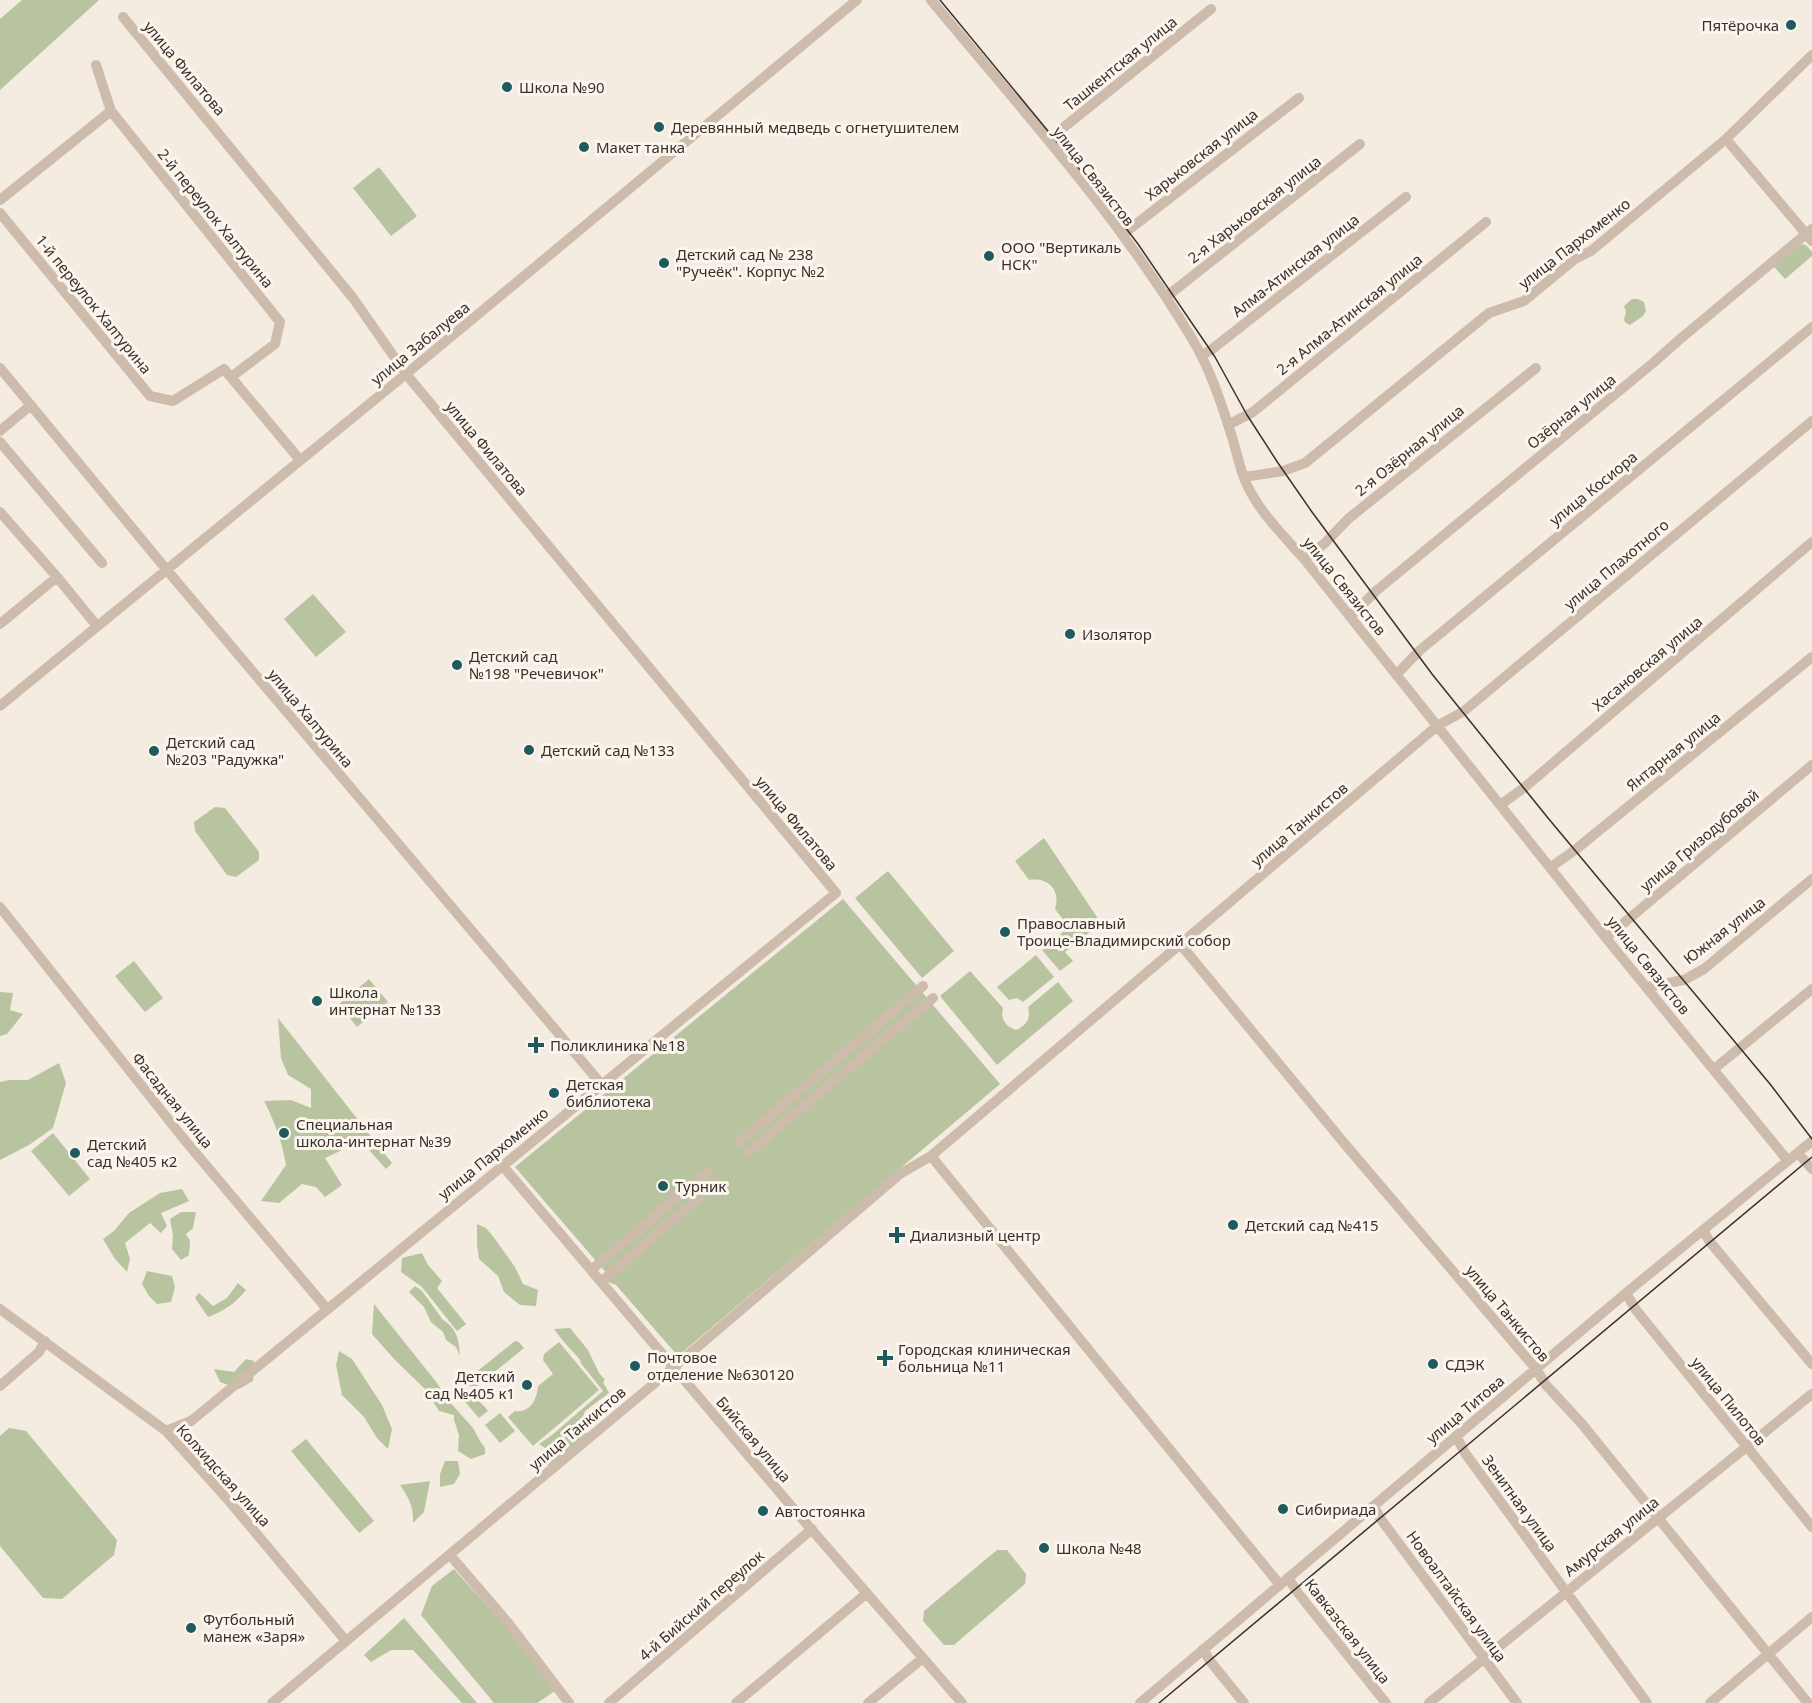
<svg xmlns="http://www.w3.org/2000/svg" width="1812" height="1703" font-family="'Noto Sans',sans-serif">
	<rect width="100%" height="100%" fill="#f4ebe1"/>
	<path fill="#b8c4a0" d="M22 0H99L0 90V19Z
		M379 167 417 216 391 236 353 188Z
		M1801 244 1806 245 1812 252V256L1785 279 1774 267Z
		M1632 299H1638L1644 302 1646 311 1643 316 1630 325 1626 323 1624 320 1626 312 1624 306Z
		M313 594 346 632 316 657 284 619Z
		M215 807 225 808 259 852V860L236 877 227 875 195 831 194 822Z
		M1044 838 1101 923 1065 952 1073 961 1060 971 1042 950 1069 927 1055 909C1061 890 1048 877 1029 880L1015 861Z
		M888 871 954 951 922 978 855 898Z
		M843 899 1000 1084 678 1356 616 1285 608 1282 609 1276 515 1167Z
		M1036 955 1054 977 1023 1002 1017 998 1009 1000 997 987Z
		M134 961 163 998 145 1012 115 976Z
		M970 971 1003 1008C1000 1019 1006 1027 1016 1030 1027 1025 1031 1018 1028 1007L1058 982 1073 1001 997 1065 940 996Z
		M369 979 388 1002 357 1027 339 1004Z
		M0 992 13 993 10 1010 23 1014 7 1034 0 1036Z
		M278 1018 392 1163 386 1169 360 1140 349 1142 340 1151 325 1158 342 1185 325 1197 316 1187 302 1184 279 1203 261 1201 286 1165C282 1141 275 1123 264 1101L291 1100 311 1108V1089L288 1075 281 1058Z
		M59 1063 66 1083 53 1128 29 1145 0 1160V1082L9 1080H28Z
		M53 1133 90 1179 69 1196 31 1151Z
		M182 1189 189 1201 161 1213 167 1226 161 1233 150 1223 125 1243 130 1259 127 1272 115 1259 103 1239 114 1231 129 1213 160 1193Z
		M181 1212H196L193 1228 186 1234 190 1241 189 1255 181 1260 172 1249 173 1236 170 1219Z
		M477 1224 486 1228 495 1239 515 1267 523 1284 538 1290 536 1306 520 1305 504 1292 498 1276 479 1259 477 1245Z
		M422 1253 428 1265 442 1281 437 1288 466 1324 457 1331 422 1287 401 1272 402 1258Z
		M147 1271 172 1276 175 1287 171 1302 157 1304 149 1296 142 1284Z
		M238 1283 246 1290C236 1303 224 1311 208 1317L195 1298 199 1293 213 1306 227 1298Z
		M415 1286 422 1291 443 1320C457 1328 459 1341 460 1356L456 1347 446 1340 443 1332 431 1322 424 1307 409 1292Z
		M374 1304 437 1383 448 1400 473 1428 480 1441 485 1448V1454L471 1459 458 1451 459 1435 454 1420V1415L439 1411 425 1389 395 1360 372 1334Z
		M570 1328 588 1350 599 1373 605 1380 603 1382 609 1393 585 1411 581 1422 588 1436 552 1466 545 1464 554 1449 545 1448 539 1444 552 1435 603 1391 580 1362 581 1361C572 1350 562 1341 554 1329Z
		M515 1341 519 1342 524 1348 476 1387 470 1386 465 1381Z
		M559 1342 599 1390 533 1446 508 1417 515 1411C530 1413 537 1400 538 1386L553 1374 543 1360 544 1354Z
		M339 1351 352 1359 382 1405 392 1429 388 1449 377 1438 364 1417 342 1395 336 1365Z
		M246 1359 254 1361 253 1381 239 1389 220 1382 214 1369 234 1372Z
		M460 1384C470 1395 479 1399 488 1411L479 1418 454 1389Z
		M500 1413 515 1431 500 1443 485 1425Z
		M9 1428 26 1431 117 1540 114 1555 62 1599 43 1598 0 1546V1436Z
		M306 1439 374 1521 359 1533 291 1451Z
		M445 1461H458L460 1474 454 1484 440 1487V1474Z
		M430 1481 424 1512 413 1523C414 1507 409 1498 400 1485Z
		M997 1550H1007L1026 1574 1025 1584 954 1645H944L923 1621 924 1611Z
		M454 1569 515 1637 555 1691 537 1703H494L421 1615 432 1586Z
		M404 1618 477 1703H462L413 1650H391L371 1662 364 1655Z"/>
	<g fill="none" stroke-linecap="round" stroke-linejoin="round">
		<path stroke="#cdbbac" stroke-width="10" d="M931 0C1021 109 1118 215 1191 337 1210 368 1221 402 1232 437 1237 453 1240 470 1247 485 1260 513 1285 537 1305 560L1606 938 1788 1161
			M123 17 353 298 406 374 836 893 196 1417 191 1421 166 1431
			M96 65 111 111 280 322 275 344 231 377
			M1726 139 1812 241
			M1048 140 1211 9
			M0 200 111 111
			M0 213 150 396 173 401 224 369 300 460
			M1122 235 1299 98
			M1166 297 1360 144
			M1202 355 1211 350 1406 197
			M0 368 166 569 602 1085
			M1228 425 1253 412 1486 222
			M0 431 31 405
			M0 442 102 563
			M1244 477 1283 471 1305 463 1489 313 1524 301 1575 259 1591 251 1726 139 1812 55
			M0 512 57 577 97 626
			M1305 560 1326 542 1348 519 1536 368
			M1350 617 1376 591 1653 363 1679 340 1812 229
			M0 624 57 577
			M1396 675 1419 651 1812 327
			M0 706 406 374 857 0
			M1500 805 1525 787 1812 542
			M1551 867 1575 850 1812 657
			M0 907 183 1138 327 1309
			M1606 938 1812 765
			M1181 945 1344 1143 1536 1369 1546 1385 1582 1424 1808 1703
			M1647 987 1684 980 1704 969 1812 879
			M1714 1069 1812 989
			M739 1142 923 986
			M748 1153 933 998
			M1798 1153 1812 1169
			M931 1156 1280 1585
			M502 1165 792 1507 962 1703
			M1703 1230 1710 1242 1812 1364
			M591 1270 707 1172
			M601 1282 716 1183
			M1626 1293 1636 1310 1812 1527
			M0 1309 166 1431 230 1502 346 1641
			M0 1386 39 1352 45 1341
			M1456 1436 1465 1453 1647 1703
			M1374 1506 1380 1518 1517 1703
			M450 1555 509 1624 569 1703
			M1288 1578 1298 1593 1386 1703
			M1203 1649 1210 1661 1244 1703
			M272 1703 674 1367 900 1174 931 1156 1437 726 1464 711 1812 421
			M609 1703 812 1529
			M736 1703 867 1593
			M868 1703 923 1658
			M1140 1703 1626 1293 1812 1141
			M1429 1703 1812 1394
			M1710 1703 1812 1617"/>
		<path stroke="#3b302b" stroke-width="1.5" d="M940 0 1099 193 1138 244 1215 357 1247 415 1278 463 1312 512 1432 674 1548 818 1770 1084 1812 1139
			M1159 1703 1812 1157"/>
	</g>
	<g fill="#1f5a5e" stroke="#fbf5ee" stroke-width="2">
		<circle cx="1791" cy="25" r="6"/>
		<circle cx="507" cy="87" r="6"/>
		<circle cx="659" cy="127" r="6"/>
		<circle cx="584" cy="147" r="6"/>
		<circle cx="989" cy="256" r="6"/>
		<circle cx="664" cy="263" r="6"/>
		<circle cx="1070" cy="634" r="6"/>
		<circle cx="457" cy="665" r="6"/>
		<circle cx="529" cy="750" r="6"/>
		<circle cx="154" cy="751" r="6"/>
		<circle cx="1005" cy="932" r="6"/>
		<circle cx="317" cy="1001" r="6"/>
		<path d="M533 1036h6v6h6v6h-6v6h-6v-6h-6v-6h6z"/>
		<circle cx="554" cy="1093" r="6"/>
		<circle cx="284" cy="1133" r="6"/>
		<circle cx="75" cy="1153" r="6"/>
		<circle cx="663" cy="1186" r="6"/>
		<circle cx="1233" cy="1225" r="6"/>
		<path d="M894 1226h6v6h6v6h-6v6h-6v-6h-6v-6h6z"/>
		<path d="M882 1349h6v6h6v6h-6v6h-6v-6h-6v-6h6z"/>
		<circle cx="1433" cy="1364" r="6"/>
		<circle cx="635" cy="1366" r="6"/>
		<circle cx="527" cy="1385" r="6"/>
		<circle cx="1283" cy="1509" r="6"/>
		<circle cx="763" cy="1511" r="6"/>
		<circle cx="1044" cy="1548" r="6"/>
		<circle cx="191" cy="1628" r="6"/>
	</g>
	<g text-anchor="middle" dominant-baseline="central" stroke-width="6" stroke-linejoin="round" paint-order="stroke">
		<g font-size="15" fill="#3b302b" stroke="#fbf5ee" text-anchor="start">
			<text x="1779" y="25" text-anchor="end">Пятёрочка</text>
			<text x="519" y="87">Школа №90</text>
			<text x="671" y="127">Деревянный медведь с огнетушителем</text>
			<text x="596" y="147">Макет танка</text>
			<text x="1001" y="247">ООО "Вертикаль<tspan x="1001" dy="17">НСК"</tspan></text>
			<text x="676" y="254">Детский сад № 238<tspan x="676" dy="17">"Ручеёк". Корпус №2</tspan></text>
			<text x="1082" y="634">Изолятор</text>
			<text x="469" y="656">Детский сад<tspan x="469" dy="17">№198 "Речевичок"</tspan></text>
			<text x="166" y="742">Детский сад<tspan x="166" dy="17">№203 "Радужка"</tspan></text>
			<text x="541" y="750">Детский сад №133</text>
			<text x="1017" y="923">Православный<tspan x="1017" dy="17">Троице-Владимирский собор</tspan></text>
			<text x="329" y="992">Школа<tspan x="329" dy="17">интернат №133</tspan></text>
			<text x="550" y="1045">Поликлиника №18</text>
			<text x="566" y="1084">Детская<tspan x="566" dy="17">библиотека</tspan></text>
			<text x="296" y="1124">Специальная<tspan x="296" dy="17">школа-интернат №39</tspan></text>
			<text x="87" y="1144">Детский<tspan x="87" dy="17">сад №405 к2</tspan></text>
			<text x="675" y="1186">Турник</text>
			<text x="1245" y="1225">Детский сад №415</text>
			<text x="910" y="1235">Диализный центр</text>
			<text x="898" y="1349">Городская клиническая<tspan x="898" dy="17">больница №11</tspan></text>
			<text x="647" y="1357">Почтовое<tspan x="647" dy="17">отделение №630120</tspan></text>
			<text x="1445" y="1364">СДЭК</text>
			<text x="515" y="1376" text-anchor="end">Детский<tspan x="515" dy="17">сад №405 к1</tspan></text>
			<text x="1295" y="1509">Сибириада</text>
			<text x="775" y="1511">Автостоянка</text>
			<text x="1056" y="1548">Школа №48</text>
			<text x="203" y="1619">Футбольный<tspan x="203" dy="17">манеж «Заря»</tspan></text>
		</g>
		<g font-size="15" fill="#3b302b" stroke="#fbf5ee">
			<text transform="translate(1120 63) rotate(-39)">Ташкентская улица</text>
			<text transform="translate(185 68) rotate(50)">улица Филатова</text>
			<text transform="translate(1201 154) rotate(-38)">Харьковская улица</text>
			<text transform="translate(1094 176) rotate(52)">улица Связистов</text>
			<text transform="translate(1254 209) rotate(-38)">2-я Харьковская улица</text>
			<text transform="translate(216 218) rotate(51)">2-й переулок Халтурина</text>
			<text transform="translate(1574 243) rotate(-38)">улица Пархоменко</text>
			<text transform="translate(1295 265) rotate(-38)">Алма-Атинская улица</text>
			<text transform="translate(94 304) rotate(51)">1-й переулок Халтурина</text>
			<text transform="translate(1349 314) rotate(-39)">2-я Алма-Атинская улица</text>
			<text transform="translate(420 343) rotate(-39)">улица Забалуева</text>
			<text transform="translate(1571 411) rotate(-39)">Озёрная улица</text>
			<text transform="translate(487 448) rotate(50)">улица Филатова</text>
			<text transform="translate(1409 450) rotate(-39)">2-я Озёрная улица</text>
			<text transform="translate(1593 488) rotate(-39)">улица Косиора</text>
			<text transform="translate(1616 564) rotate(-40)">улица Плахотного</text>
			<text transform="translate(1345 586) rotate(51)">улица Связистов</text>
			<text transform="translate(1647 663) rotate(-40)">Хасановская улица</text>
			<text transform="translate(311 718) rotate(50)">улица Халтурина</text>
			<text transform="translate(1673 751) rotate(-39)">Янтарная улица</text>
			<text transform="translate(797 823) rotate(50)">улица Филатова</text>
			<text transform="translate(1299 824) rotate(-40)">улица Танкистов</text>
			<text transform="translate(1699 840) rotate(-40)">улица Гризодубовой</text>
			<text transform="translate(1724 930) rotate(-38)">Южная улица</text>
			<text transform="translate(1649 965) rotate(51)">улица Связистов</text>
			<text transform="translate(173 1100) rotate(51)">Фасадная улица</text>
			<text transform="translate(493 1153) rotate(-39)">улица Пархоменко</text>
			<text transform="translate(1508 1313) rotate(50)">улица Танкистов</text>
			<text transform="translate(1729 1401) rotate(51)">улица Пилотов</text>
			<text transform="translate(1465 1409) rotate(-40)">улица Титова</text>
			<text transform="translate(577 1428) rotate(-40)">улица Танкистов</text>
			<text transform="translate(754 1439) rotate(50)">Бийская улица</text>
			<text transform="translate(224 1475) rotate(48)">Колхидская улица</text>
			<text transform="translate(1520 1503) rotate(54)">Зенитная улица</text>
			<text transform="translate(1611 1536) rotate(-39)">Амурская улица</text>
			<text transform="translate(1457 1596) rotate(54)">Новоалтайская улица</text>
			<text transform="translate(701 1605) rotate(-41)">4-й Бийский переулок</text>
			<text transform="translate(1348 1631) rotate(52)">Кавказская улица</text>
		</g>
	</g>
</svg>
